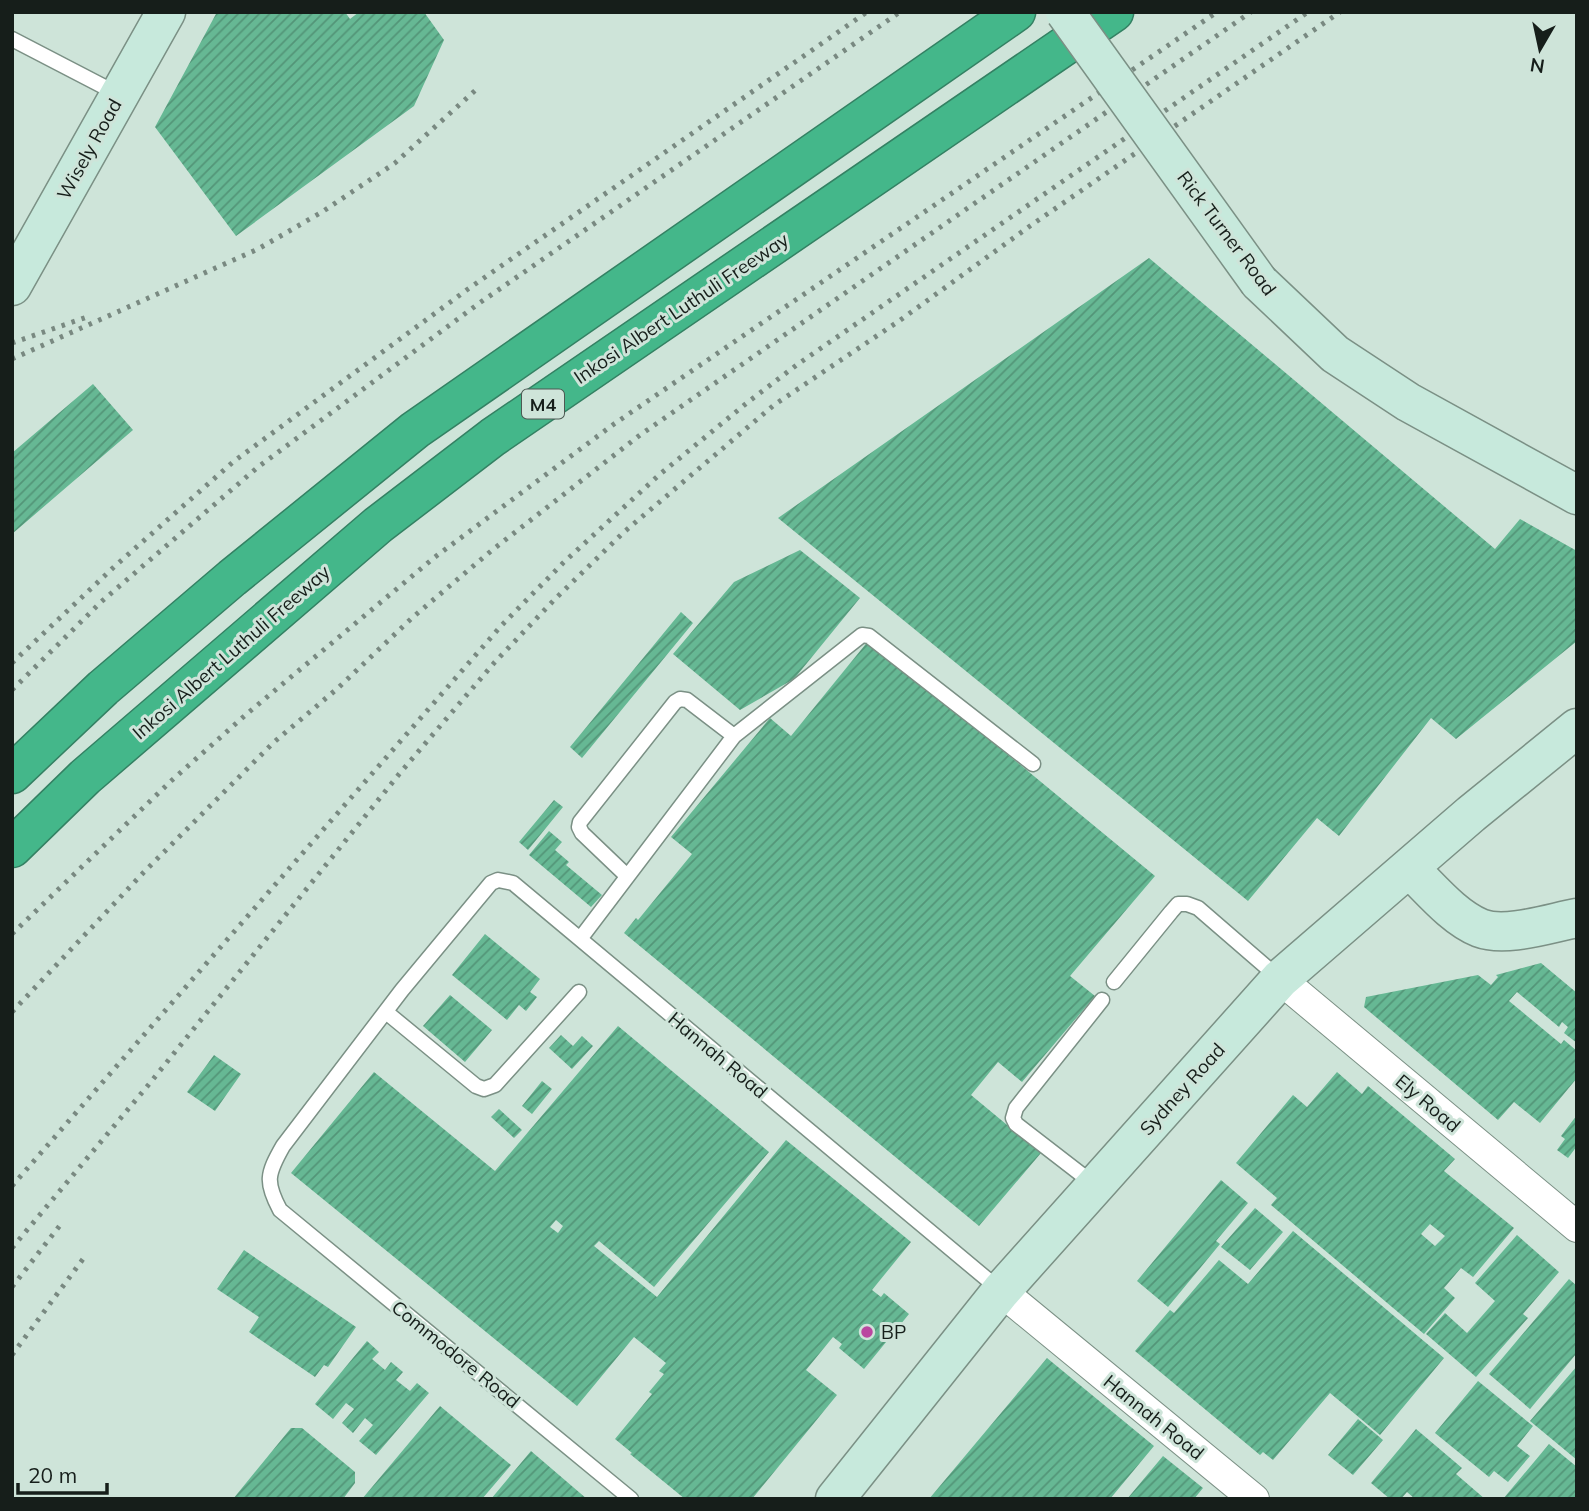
<svg xmlns="http://www.w3.org/2000/svg" width="1589" height="1511" font-family="Mulish,sans-serif">
	<defs>
		<pattern id="building-hatch" width="6" height="6" patternUnits="userSpaceOnUse" patternTransform="scale(1.75)"><rect width="6" height="6" fill="#66b894"/><path d="M-1 1l2-2M0 6l6-6M5 7l2-2" fill="none" stroke="#539578"/></pattern>
	</defs>
	<rect width="100%" height="100%" fill="#cee4d9"/>
	<path fill="url(#building-hatch)" fill-rule="evenodd" d="M217 12H345L350 19 359 12H424L444 40 414 106 236 236 155 127Z
		M1149 258 1495 549 1520 519 1577 551V641L1456 739 1431 718 1339 836 1317 818 1248 901 778 518Z
		M93 384 133 430 12 534V453Z
		M800 550 860 598 794 679 740 710 673 654 734 582Z
		M681 612 693 623 582 758 570 747Z
		M869 640 1155 876 1070 976 1095 996 1022 1082 998 1062 971 1095 1041 1153 979 1226 624 933 636 918 638 920 692 854 671 837 770 718 791 736Z
		M554 800 563 807 528 850 519 842Z
		M549 831 562 842 555 850 569 862 566 865 602 895 591 907 529 855Z
		M485 934 540 979 530 992 537 997 526 1011 519 1005 507 1020 452 975Z
		M1541 963 1577 993V1043L1564 1033 1568 1027 1562 1022 1559 1027 1517 992 1509 1001 1561 1044 1564 1040 1577 1051V1078L1540 1123 1514 1102 1498 1120 1364 1007 1366 997 1478 975 1491 985 1498 977 1496 975Z
		M450 995 492 1030 465 1062 423 1026Z
		M618 1026 769 1152 654 1287 599 1241 594 1246 657 1297 786 1140 911 1242 872 1290 881 1297 884 1293 909 1314 864 1369 839 1348 842 1344 833 1337 806 1370 837 1395 752 1499H685L630 1454 632 1453 615 1439 652 1394 649 1392 664 1374 659 1371 666 1363 634 1337 577 1406 291 1173 374 1072 495 1171ZM556 1220 563 1226 558 1233 550 1227Z
		M561 1035 573 1046 582 1036 593 1046 572 1069 549 1048Z
		M214 1055 241 1074 215 1111 187 1092Z
		M1337 1072 1362 1094 1368 1086 1455 1159 1444 1171 1514 1228 1473 1277 1461 1268 1444 1288 1455 1298 1424 1334 1271 1205 1277 1198 1236 1163 1293 1095 1307 1107ZM1430 1224 1445 1236 1435 1246 1421 1234Z
		M542 1081 552 1089 532 1114 522 1106Z
		M499 1109 522 1130 514 1138 491 1117Z
		M1577 1115V1146L1568 1158 1557 1150 1565 1139 1561 1136Z
		M1221 1180 1248 1203 1216 1241 1220 1244 1168 1307 1137 1281Z
		M1255 1208 1283 1232 1250 1270 1221 1247Z
		M1293 1231 1444 1358 1380 1435 1330 1393 1273 1460 1263 1452 1260 1455 1135 1351 1170 1310 1174 1313 1219 1260 1248 1284Z
		M1517 1235 1559 1272 1523 1314 1528 1318 1476 1377 1426 1334 1445 1313 1467 1333 1495 1301 1475 1283Z
		M244 1250 356 1327 328 1367 324 1365 315 1377 249 1332 259 1317 217 1289Z
		M1569 1279 1577 1286V1353L1530 1409 1489 1374Z
		M367 1341 379 1352 372 1359 385 1370 391 1362 403 1372 396 1380 410 1391 417 1383 429 1393 376 1455 359 1441 373 1425 365 1418 353 1433 342 1423 354 1409 346 1403 333 1419 315 1404Z
		M1047 1358 1154 1446 1110 1499H929Z
		M1577 1366V1460L1530 1421Z
		M1478 1381 1533 1426 1517 1446 1530 1456 1508 1482 1494 1471 1489 1477 1435 1433Z
		M440 1406 511 1465 482 1499H362Z
		M1358 1419 1383 1440 1353 1475 1328 1455Z
		M291 1428H302L355 1472V1483L343 1499H233Z
		M1416 1429 1462 1468 1456 1474 1485 1499H1415L1407 1492 1401 1499H1390L1371 1483Z
		M1549 1444 1577 1467V1499H1503Z
		M531 1451 587 1499H491Z
		M1163 1456 1203 1488 1194 1499H1127Z"/>
	<g fill="none" stroke-linecap="round" stroke-linejoin="round">
		<g stroke="#7b9085" stroke-width="17">
			<path id="lane" d="M12 39 118 94
				M734 736 862 635 869 636 1033 764
				M580 939 734 736 687 700 680 699 675 702 580 822 579 827 582 833 627 876
				M1114 982 1171 912 1178 904H1187L1198 908 1280 979
				M386 1012 476 1086 484 1089 495 1085 579 992
				M1095 1185 1016 1124 1013 1118 1016 1108 1102 1000
				M631 1499 280 1210C265 1182 267 1174 283 1146L402 990 491 883 498 880 513 883 1000 1290"/>
		</g>
		<g stroke="#7b9085" stroke-width="32">
			<path id="street" d="M1280 979 1577 1227
				M1001 1291 1254 1499"/>
		</g>
		<g stroke="#7b9085" stroke-width="41">
			<path id="secondary" d="M1259 282 1335 354 1408 402 1577 495
				M12 286 166 12
				M1409 868C1430 888 1453 917 1480 928 1506 938 1550 923 1577 918
				M835 1499 1001 1291 1280 979 1471 814 1577 728"/>
		</g>
		<g stroke="#348163" stroke-width="41">
			<path id="highway" d="M12 774 103 688 232 578 415 430 1016 12
				M12 848 85 777 378 525 493 437 1114 12"/>
		</g>
		<use href="#lane" stroke="#fff" stroke-width="14"/>
		<use href="#street" stroke="#fff" stroke-width="30"/>
		<use href="#secondary" stroke="#c7e9dc" stroke-width="38"/>
		<use href="#highway" stroke="#44b78a" stroke-width="38"/>
		<path stroke="#798981" stroke-width="5" stroke-dasharray="3.5 7" stroke-linecap="butt" d="M12 343 87 317
			M12 359 258 249 322 212 395 163 479 87
			M12 663 115 566 233 462 468 289 867 12
			M12 690 101 602 258 467 478 304 900 12
			M12 934 171 781 249 712 435 557 614 424 1217 12
			M12 1012 144 872 273 743 338 688 413 617 491 551 640 435 1251 12
			M12 1186 501 626 563 563 659 475 748 402 798 364 1308 12
			M12 1248 150 1083 400 773 494 663 555 599 624 532 774 405 899 321 1030 226 1340 12
			M12 1287 61 1224
			M12 1355 86 1255"/>
		<g stroke="#7b9085" stroke-width="41" stroke-linecap="butt">
			<path id="secondary-bridge" d="M1065 12 1259 282"/>
		</g>
		<use href="#secondary-bridge" stroke="#c7e9dc" stroke-width="38"/>
	</g>
	<circle fill="#ba47a0" stroke="#cee4d9" stroke-width="2.5" cx="867" cy="1332" r="7"/>
	<g text-anchor="middle" dominant-baseline="central" stroke-width="6" stroke-linejoin="round" paint-order="stroke">
		<rect fill="#cee4d9" stroke="#4d5953" stroke-width="2" x="522" y="389.5" width="42" height="29" rx="5"/>
		<g font-size="18" font-weight="bold" fill="#161e1a">
			<text x="543" y="404">M4</text>
		</g>
		<g font-size="19" fill="#161e1a" stroke="#cee4d9">
			<text transform="translate(89 149) rotate(-61)">Wisely Road</text>
			<text transform="translate(1227 233) rotate(53)">Rick Turner Road</text>
			<text transform="translate(681 308) rotate(-34)">Inkosi Albert Luthuli Freeway</text>
			<text transform="translate(231 652) rotate(-41)">Inkosi Albert Luthuli Freeway</text>
			<text transform="translate(718 1055) rotate(40)">Hannah Road</text>
			<text transform="translate(1182 1089) rotate(-48)">Sydney Road</text>
			<text transform="translate(1428 1103) rotate(40)">Ely Road</text>
			<text transform="translate(456 1354) rotate(39)">Commodore Road</text>
			<text transform="translate(1154 1417) rotate(39)">Hannah Road</text>
		</g>
		<g font-size="19" fill="#161e1a" stroke="#cee4d9" text-anchor="start">
			<text x="881" y="1332">BP</text>
		</g>
	</g>
	<rect width="1589" height="1511" fill="none" stroke="#161e1a" stroke-width="28"/>
	<g transform="translate(1540 49) rotate(189)" stroke="#cee4d9" stroke-width="5" paint-order="stroke">
	<path d="M0-5L12 26L0 18L-12 26Z" fill="#161e1a"/>
	<text y="-10" font-size="19" font-weight="bold" text-anchor="middle" fill="#161e1a">N</text>
	</g>
	<path d="M18 1483v10h89v-10" fill="none" stroke="#161e1a" stroke-width="3.5"/>
	<text x="28" y="1483" font-size="21" fill="#161e1a" stroke="#cee4d9" stroke-width="5" paint-order="stroke">20 m</text>
</svg>
